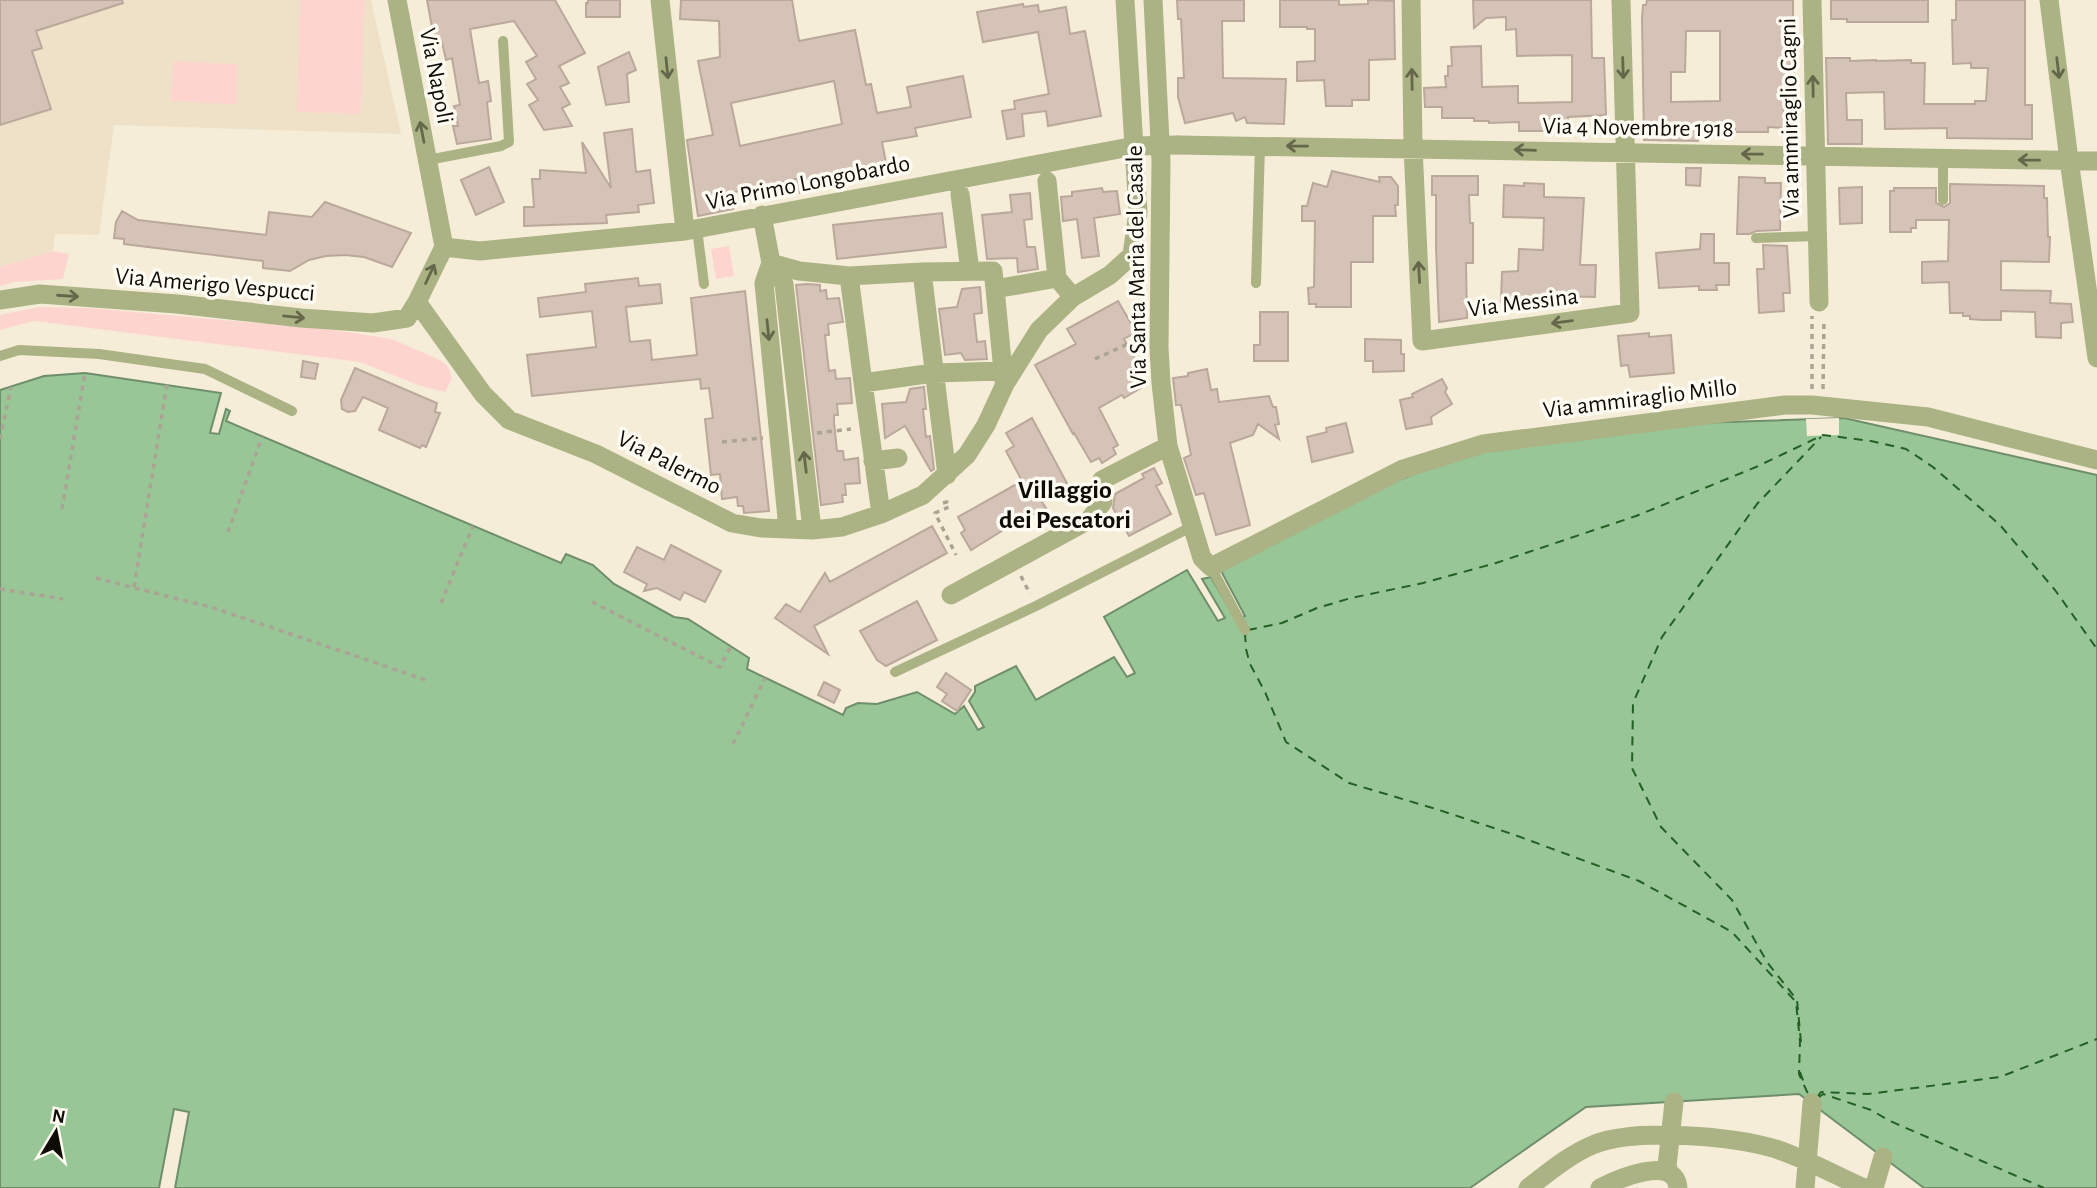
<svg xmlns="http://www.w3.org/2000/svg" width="2097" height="1188" font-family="'Alegreya Sans',sans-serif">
	<rect width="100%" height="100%" fill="#f6edd9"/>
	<path fill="#eee1c7" d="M0 0H371L401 134 114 125 99 235 55 234 53 251 0 267Z"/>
	<path fill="#fed4cf" d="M300 0H364L361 114 297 112Z
		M173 61 237 64 236 104 171 101Z
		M729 246 734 276 716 279 711 249Z
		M53 251 69 254 63 279 14 282 0 286V267Z
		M39 307 91 308 335 330 392 339 438 359 448 366 452 379 445 392 421 386 360 362 34 321 0 330V315Z"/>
	<path fill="#98c696" stroke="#6f8e6b" stroke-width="2" d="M85 373 221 393 210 433 219 434 226 409 230 411 226 421 561 563 566 554 593 565 614 584 674 617 688 619 749 658 747 669 843 715 846 708 858 703 877 704 917 692 955 714 964 706 978 730 984 727 969 701 975 692V686L1016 666 1036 700 1114 657 1127 677 1135 673 1104 617 1187 570 1218 621 1225 618 1202 579 1211 577 1236 620 1245 616 1220 569 1358 497 1450 459 1503 446 1698 423 1844 418 2097 475V1188H1924L1799 1094 1586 1107 1470 1188H175L189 1112 174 1109 159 1188H0V390L44 376Z"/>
	<path fill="#f6edd9" d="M1839 418V435L1807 436 1806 419Z"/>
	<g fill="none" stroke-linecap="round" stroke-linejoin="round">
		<path stroke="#226024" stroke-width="2" stroke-dasharray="9 7" stroke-linecap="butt" d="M1248 630 1282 623 1317 608 1351 598 1423 583 1496 563 1636 516 1756 467 1823 435 1871 441 1906 449 1933 467 2000 525 2055 590 2097 649
			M1245 633 1246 649 1250 664 1265 692 1286 742 1349 783 1436 809 1515 835 1639 881 1732 932 1796 1002 1800 1041 1799 1074 1809 1096
			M1801 1042 1797 1000 1767 962 1732 900 1661 827 1632 768 1633 703 1662 637 1757 504 1821 437
			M1800 1072 1804 1083
			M1817 1097 1821 1092 1868 1094 2000 1077 2097 1039
			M1818 1098 1823 1094 1871 1110 1890 1121 2044 1188"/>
	</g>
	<path fill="#d6c3b7" stroke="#baa89b" stroke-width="2" fill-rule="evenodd" d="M0 0H122L123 3 36 31 42 48 32 51 51 109 0 125Z
		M427 0H555L585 53 559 66 569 83 560 87 570 104 562 108 572 126 544 130 529 105 538 100 527 84 536 79 526 62 537 56 514 21 470 29 479 83 488 81 491 101 487 102 491 139 457 144 453 126H458L454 106 460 105 452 58 446 60 442 42 435 43Z
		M588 0H620V17H586V3H588Z
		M681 0H792L799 41 855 30 866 85 871 84 877 113 911 107 907 87 963 76 971 117 915 128 917 136 882 142 887 168 825 180 827 187 800 193 797 179 730 193 733 209 698 216 687 140 713 135 698 61 720 57 719 21 680 19ZM834 81 842 124 740 146 731 103Z
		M1177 0H1244V21H1222L1223 78 1286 79 1284 124 1247 123 1245 117 1236 121 1233 113 1185 123 1178 97V78H1184L1181 19H1178Z
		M1280 0H1339V5L1368 4V0L1394 1 1395 59 1369 60V100H1352V106H1326L1324 80 1297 81V62L1315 61V29H1307V27H1280Z
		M1473 0H1591L1592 58H1604L1606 115 1568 117V131H1519V122L1489 123V121H1474V118H1442V107H1425L1424 88 1446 87 1445 76H1448V66H1452L1451 47 1481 46 1482 87 1518 86V103L1572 102V55L1517 56 1516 29 1506 30V17L1486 18 1474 28Z
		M1647 0H1793V17H1786V47H1794V94H1783L1784 128 1768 127V132H1735V129L1698 130V141L1644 140 1642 18 1643 5H1646ZM1686 31H1720V101L1671 102V72H1685Z
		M1831 0H1928V22H1847V19H1831Z
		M1956 0H2025V105H2032V139L1947 138V128L1885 129 1884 92 1846 93 1847 120H1862V144H1828L1826 58H1850V61L1876 60V61L1911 60V63H1925L1924 104H1975V101H1986L1988 68H1971V63L1953 64 1952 20H1956Z
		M1023 4 1024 7 1038 5 1039 12 1066 7 1070 34 1085 31 1101 116 1048 126 1046 111 1022 114 1024 136 1007 139 1002 111 1015 109 1014 101 1049 94 1038 32 983 42 977 12Z
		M629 52 636 70 627 74 629 102 606 105 598 67Z
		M632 129 636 172 650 170 654 203 638 205 639 212 606 215 607 223 524 226V207H534L532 179H540V170L586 173 582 142 611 188 604 133Z
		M489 167 504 202 476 215 461 180Z
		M1686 168H1701L1700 186 1686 185Z
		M1332 171 1380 182 1379 177H1391L1398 186V205H1395L1396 216H1373V262H1351V307H1316V304H1309L1308 288 1314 287 1315 221H1302V206H1307L1313 183 1327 187Z
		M1432 176H1478V195H1469L1470 223H1473V263H1466L1467 318 1439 322 1436 248V195H1432Z
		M1739 177 1765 178V183H1781L1780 230 1756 231 1750 234H1737Z
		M1524 183 1544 184V197L1584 198 1580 265H1596L1595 297 1555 296V299L1518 298V301H1501L1502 272 1518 271 1519 249 1543 250 1544 218 1503 217 1504 185 1524 186Z
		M1950 184 2044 186V198H2047L2048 237H2050L2049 262 2001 261V290L2051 291 2050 303 2071 304 2073 322 2061 323V338L2036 337 2035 312 2001 311V320H1983L1970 319V316H1963V313H1950L1949 282 1922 283V262L1948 261 1949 220H1916V228H1911V232H1890V191H1894V188H1936V203L1944 207 1950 203Z
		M1862 187V223L1840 224 1839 188Z
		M1102 188 1103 192 1117 191 1120 214 1094 218 1099 256 1082 258 1077 219 1063 221 1061 197 1072 196V192Z
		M1030 193 1032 219 1024 220 1027 247H1035L1038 269 1018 272 1017 258 987 259 982 215 1012 212 1010 195Z
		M325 202 411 233 392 267 364 257 345 255 326 256 309 260 290 271 263 268V261L124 244V239L114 238 116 222 122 211 138 220 266 235 269 212 312 217Z
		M942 213 946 247 837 259 833 225Z
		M1701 234H1714V263H1729V285H1716L1717 290H1699V286L1659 288 1656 253 1700 249Z
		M1763 245 1787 246 1790 293H1783L1784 311 1759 313 1757 269H1764Z
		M638 278 639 286 660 284 662 303 626 307 630 342 650 340 652 360 697 355 691 298 745 291 769 511 744 513 743 506H738L737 497 722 499 720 474 711 475 705 419 713 418 709 388 701 389 700 379 532 396 527 355 596 347 592 311 540 317 538 298 586 292 585 284Z
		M807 284 820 285V291L826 290 827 299 839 298 843 322 828 324 829 335H825L828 363 829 371 835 370 836 379 850 378 852 403 837 404 838 415H834V422L837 451H843L844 460 858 458 860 483 845 484 846 495H842L843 502 821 505 796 285Z
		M980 287 982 313 974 314 977 342 985 341 987 359 965 360 961 353 945 355 939 309 957 307 962 289Z
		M1118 301 1136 332 1124 339 1138 364 1130 369 1141 388 1124 398 1122 395 1099 408 1118 445 1113 448 1116 454 1102 463 1099 458 1091 462 1074 433 1073 434 1035 365 1076 344 1067 329Z
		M1260 312H1288V361H1254V345H1260Z
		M1649 333V337L1671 335 1674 373 1630 377 1628 365 1621 366 1618 336Z
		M1365 339 1401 340V354H1404V371L1373 372V361H1365Z
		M303 361 318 364 315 379 301 377Z
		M355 368 437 403 435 412 440 413 426 447 422 445 420 448 379 430 388 408 363 397 355 411 348 412 342 409 341 400Z
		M1207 369 1211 390 1217 389 1219 402 1269 396 1273 407H1276L1279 424 1275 425 1279 439 1258 424 1253 435 1230 443 1250 525 1216 535 1204 493 1196 495 1184 458 1191 455 1181 405H1176L1173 378 1188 376V373Z
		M1442 379 1447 388 1445 392 1452 404 1431 417 1432 424 1406 429 1400 400 1413 397 1412 394Z
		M924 387 926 409H923L926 437 930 436 934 469 931 471 905 426 885 438 882 404 906 402 910 389Z
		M1032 418 1069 487 1042 502 1046 508 1010 526 971 550 961 533 965 530 958 517 1022 481 1006 451 1014 446 1006 433Z
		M1346 423 1353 452 1312 462 1307 437 1327 432 1326 428Z
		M1154 468 1162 483 1156 486 1171 514 1129 536 1113 508 1115 494 1144 478 1142 474Z
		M932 526 947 553 814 626 828 654 775 618 786 604 800 612 825 573 830 582Z
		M671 545 721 571 705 602 684 592 680 600 657 588 644 591 647 584 624 572 637 547 664 560Z
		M917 601 937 640 886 666 877 660 860 631Z
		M946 673 971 690 957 711 942 701 947 694 937 687Z
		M824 682 840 690 834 703 818 695Z"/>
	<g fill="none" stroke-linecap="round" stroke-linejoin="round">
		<path stroke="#aba494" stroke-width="3.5" stroke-dasharray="5 5" stroke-linecap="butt" d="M1135 275 1140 298
			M1095 359 1141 338
			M1812 389V316
			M1823 389 1824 320
			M817 433 851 429
			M0 439 11 387
			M722 442 763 438
			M943 503 947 502 949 507 935 513 956 555
			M62 509 85 373
			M228 532 262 437
			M1021 576 1030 594
			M96 578 214 608 426 680
			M134 587 167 384
			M0 589 63 599
			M592 602 720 667 731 646
			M441 603 473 526
			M733 744 765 678"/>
		<path stroke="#abb283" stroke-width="10" d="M1943 158V200
			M428 160 501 146 509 142 503 41
			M697 229 704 284
			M1756 238 1817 236
			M1256 283 1260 146
			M0 356 19 350 99 354 205 369 292 411
			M1211 567 1245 630
			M895 672 1036 606 1191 527"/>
		<path stroke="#abb283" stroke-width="19" d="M660 0 685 231
			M1153 0 1161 161 1159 348 1161 383 1168 446 1202 558 1211 567 1403 469 1483 444 1785 405H1812L1928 417 2097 460
			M1411 0 1413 147 1422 341 1630 313 1621 0
			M1812 0 1819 302
			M2049 0 2069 160 2097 358
			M1178 145 2097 161
			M1047 181 1057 278
			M960 194 970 271
			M762 215 771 263 784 284 812 530
			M444 247 480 251 685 231 1135 146
			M771 263 764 283 788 529
			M771 263 799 271 849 276 922 272 993 271 995 289
			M922 272 947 475
			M849 276 863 383
			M0 300 40 294 177 304 301 318 373 323 407 318 417 302 444 247 397 0
			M417 302 483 394 509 420 596 454 732 523 761 528 812 530 842 527 881 514 923 495 967 455 986 425 1005 384 1039 330 1073 297 1110 275 1132 255 1138 212 1125 0
			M1004 381 995 289 1057 278 1073 297
			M873 461 898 458
			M881 514 863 383 933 373 1003 371
			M951 595 1089 520 1103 502 1102 480 1168 446
			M1670 1174 1667 1166 1674 1102
			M1528 1188C1549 1172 1570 1154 1595 1144 1638 1128 1732 1136 1776 1149 1806 1159 1835 1175 1864 1188
			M1600 1188C1616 1180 1675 1153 1678 1188
			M1805 1188 1812 1103
			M1874 1188 1883 1157"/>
		<path stroke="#abb283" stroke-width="19" d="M1135 146 1178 145"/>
	</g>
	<defs><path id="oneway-shaft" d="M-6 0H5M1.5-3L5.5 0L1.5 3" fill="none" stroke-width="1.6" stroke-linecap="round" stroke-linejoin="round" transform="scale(1.75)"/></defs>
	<g stroke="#65674b">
		<use href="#oneway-shaft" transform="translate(667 68) rotate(84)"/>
		<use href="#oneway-shaft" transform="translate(1623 68) rotate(88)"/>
		<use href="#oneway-shaft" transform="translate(2058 68) rotate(83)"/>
		<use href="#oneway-shaft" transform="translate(1412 79) rotate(-91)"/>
		<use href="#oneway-shaft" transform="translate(1813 86) rotate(-91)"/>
		<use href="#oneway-shaft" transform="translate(422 132) rotate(-101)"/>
		<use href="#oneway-shaft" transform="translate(1297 146) rotate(-179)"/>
		<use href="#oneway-shaft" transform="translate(1525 150) rotate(-178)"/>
		<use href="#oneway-shaft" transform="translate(1752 154) rotate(-179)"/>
		<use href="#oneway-shaft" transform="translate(2029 160) rotate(-179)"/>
		<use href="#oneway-shaft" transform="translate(1419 272) rotate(-93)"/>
		<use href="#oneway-shaft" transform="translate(430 274) rotate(-65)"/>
		<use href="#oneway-shaft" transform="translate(68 296) rotate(4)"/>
		<use href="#oneway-shaft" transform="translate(294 317) rotate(6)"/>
		<use href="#oneway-shaft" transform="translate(1562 322) rotate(173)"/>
		<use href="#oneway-shaft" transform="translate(768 330) rotate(84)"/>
		<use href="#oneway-shaft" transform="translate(805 462) rotate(-97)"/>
	</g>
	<g text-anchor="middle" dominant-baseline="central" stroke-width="7" stroke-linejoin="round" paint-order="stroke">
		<g font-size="24" fill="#0f0c06" stroke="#fefbf3">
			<text transform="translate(436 76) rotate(79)">Via Napoli</text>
			<text transform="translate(1790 118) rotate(-91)">Via ammiraglio Cagni</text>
			<text transform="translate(1638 128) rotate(1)">Via 4 Novembre 1918</text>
			<text transform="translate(808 183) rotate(-11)">Via Primo Longobardo</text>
			<text transform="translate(1137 267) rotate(-91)">Via Santa Maria del Casale</text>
			<text transform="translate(215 285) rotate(5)">Via Amerigo Vespucci</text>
			<text transform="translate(1523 303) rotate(-7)">Via Messina</text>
			<text transform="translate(1640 399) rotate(-7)">Via ammiraglio Millo</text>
			<text transform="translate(669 463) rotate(27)">Via Palermo</text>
		</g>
		<g font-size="26" font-weight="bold" fill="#0f0c06" stroke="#fefbf3">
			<text x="1065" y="490">Villaggio<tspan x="1065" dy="30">dei Pescatori</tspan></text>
		</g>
	</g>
	<g transform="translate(56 1132) rotate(10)" stroke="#fefbf3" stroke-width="5" paint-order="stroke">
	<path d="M0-5L12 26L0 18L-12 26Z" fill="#0f0c06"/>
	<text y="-10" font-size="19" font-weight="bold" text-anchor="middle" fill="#0f0c06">N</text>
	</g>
</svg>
